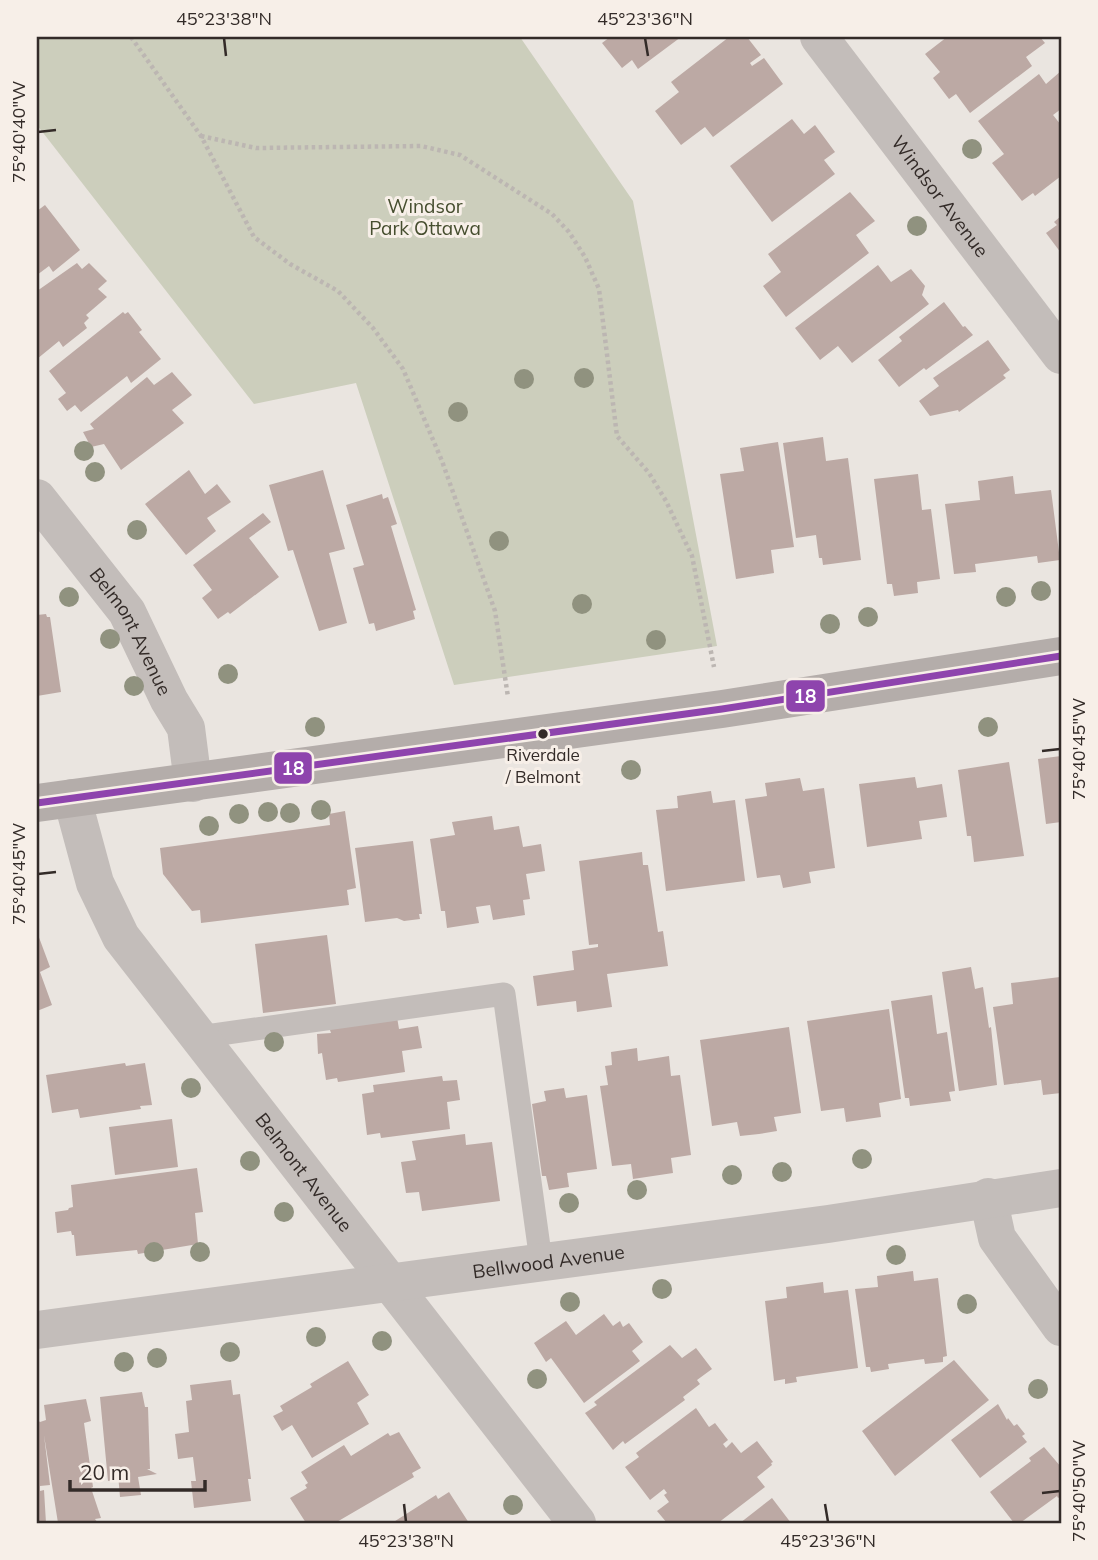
<svg xmlns="http://www.w3.org/2000/svg" width="1098" height="1560" font-family="Mulish,sans-serif">
	<rect width="100%" height="100%" fill="#eae5e0"/>
	<path fill="#cccebc" d="M37 37H520L633 201 717 646 454 685 356 383 254 404 37 125Z"/>
	<path fill="#bca9a4" d="M610 37H681L638 69 632 60 622 68 602 43Z
		M729 37H747L761 55 750 63 752 66 764 58 783 84 713 137 705 127 681 145 655 111 679 92 671 82Z
		M947 37H1040L1045 43 1026 57 1032 66 970 113 956 94 949 99 933 78 940 72 925 54Z
		M1061 71V109L1053 115 1061 125V176L1035 196 1033 193 1022 201 992 163 1004 154 978 121 1039 74 1046 84Z
		M792 119 804 134 815 125 835 152 824 160 835 174 772 222 730 166Z
		M850 192 875 221 856 235 869 253 786 317 763 286 781 272 768 254Z
		M45 205 80 250 53 272 49 266 37 275V211Z
		M1061 216V253L1046 233 1057 225 1054 222Z
		M77 263 82 269 89 263 107 281 98 289 107 297 86 315 89 318 84 323 87 328 63 347 59 341 37 359V291Z
		M878 265 891 282 911 269 925 286 922 295 929 304 852 363 838 346 820 360 795 328Z
		M944 302 963 327 965 326 973 335 926 370 924 368 899 387 878 360 902 341 899 337Z
		M123 312 125 314 128 312 142 330 139 332 161 359 131 383 127 376 81 412 75 405 67 411 58 399 66 393 49 371Z
		M988 340 1010 370 1003 375 1006 378 959 412 958 410 930 416 919 401 939 386 933 378Z
		M172 372 192 395 172 410 184 423 121 470 104 444 91 447 83 432 94 429 90 424 147 377 154 385Z
		M823 437 826 461 848 458 861 560 823 565 822 558H819L816 535 796 538 783 443Z
		M778 442 794 547 771 550 774 573 736 579 720 474 744 471 740 448Z
		M189 470 205 494 217 484 231 502 207 518 216 531 186 555 145 504Z
		M323 470 345 549 329 553 347 623 319 631 293 550 288 551 269 485Z
		M918 474 922 510 931 509 940 579 917 582 918 593 894 596 892 584H887L874 479Z
		M1013 476 1015 494 1051 490 1060 560 1038 563 1037 556 975 564 976 572 954 574 945 504 980 500 978 481Z
		M382 494 383 499 388 497 397 524 391 526 416 610 413 611 415 619 376 631 374 623 369 624 353 568 364 565 346 505Z
		M263 513 271 522 249 538 279 577 230 614 228 612 218 619 202 598 212 590 193 565Z
		M46 614 47 617H50L61 692 37 696V615Z
		M1061 756V822L1046 824 1038 759Z
		M1009 762 1024 856 974 862 971 836H967L958 770Z
		M915 777 917 788 942 784 947 817 919 821 922 839 867 847 859 784Z
		M800 778 803 791 824 788 835 868 809 872 811 883 783 888 780 875 757 878 745 799 767 796 765 783Z
		M711 791 713 803 735 800 745 881 666 891 656 810 678 808 677 796Z
		M345 811 356 888 347 890 349 905 201 923 200 910 192 911 163 874 160 848 330 825 329 814Z
		M492 816 494 830 519 826 523 847 541 844 545 871 526 874 530 899 523 900 525 915 493 920 490 905 476 907 479 923 447 928 445 911H441L430 839 455 835 452 822Z
		M413 841 422 914H419L420 919 404 921 397 918 365 922 355 848Z
		M642 852 643 865H648L658 932 663 931 668 966 607 974 612 1007 577 1012 576 1001 537 1006 533 976 574 970 572 951 598 947V944L589 945 579 861Z
		M37 932 50 967 40 972 52 1005 37 1011Z
		M327 935 336 1004 263 1013 255 944Z
		M971 967 975 989 983 987 989 1028 991 1027 997 1085 959 1091 942 972Z
		M1060 977 1061 1080H1059L1061 1093 1043 1095 1041 1080 1004 1085 993 1007 1013 1004 1011 983Z
		M932 995 937 1034 947 1032 955 1091 949 1092 951 1101 910 1106 909 1098H905L891 1001Z
		M889 1009 901 1099 879 1103 881 1117 846 1122 844 1108 821 1111 807 1021Z
		M397 1017 399 1029 418 1026 422 1048 402 1051 405 1072 338 1082 337 1078 326 1080 322 1053 318 1054 317 1034 331 1033 329 1027Z
		M789 1027 801 1113 774 1117 777 1131 759 1134 740 1136 737 1122 712 1126 700 1040Z
		M637 1048 638 1061 669 1056 671 1076 680 1075 691 1155 671 1158 673 1173 633 1179 631 1164 612 1166 600 1086 608 1085 605 1066 612 1065 611 1052Z
		M125 1063 126 1066 145 1063 152 1105 140 1106 141 1109 80 1118 78 1109 52 1113 46 1075Z
		M442 1076 443 1081 457 1080 460 1100 447 1102 450 1129 381 1138 380 1133 367 1135 362 1094 374 1092 373 1085Z
		M564 1088 566 1098 587 1095 597 1169 567 1173 569 1187 549 1190 546 1176H542L532 1104 546 1101 544 1091Z
		M172 1119 178 1167 115 1175 109 1127Z
		M465 1134 466 1145 492 1142 500 1201 422 1211 419 1192 406 1193 401 1162 416 1160 412 1141Z
		M197 1168 203 1212 195 1213 198 1244 138 1254 137 1250 76 1256 74 1235H72L71 1231 57 1233 55 1212 68 1210 69 1208 73 1207 71 1185Z
		M913 1271 914 1281 938 1278 947 1356 943 1357V1362L925 1364 924 1359 888 1364 889 1369 871 1372 870 1367H866L855 1289 878 1287 877 1276Z
		M823 1282 824 1293 848 1290 858 1368 796 1377 797 1382 785 1384V1379L774 1381 765 1301 787 1298 786 1287Z
		M604 1314 613 1326 620 1321 623 1327 629 1323 643 1342 632 1351 640 1361 584 1403 551 1358 546 1362 534 1343 566 1321 576 1335Z
		M670 1345 682 1358 696 1348 712 1369 697 1380 700 1384 683 1397 685 1400 625 1444 623 1441 613 1450 585 1413 597 1405 594 1402Z
		M954 1360 989 1400 895 1476 862 1431Z
		M348 1361 369 1395 357 1403 369 1424 312 1458 292 1425 282 1431 273 1416 283 1411 280 1406 312 1387 310 1384Z
		M231 1380 233 1395 240 1394 251 1479H248L251 1501 194 1508 191 1481H196L193 1457 178 1459 175 1434 189 1432 186 1401 192 1400 190 1385Z
		M142 1392 145 1407H148L150 1469H147L157 1474 138 1477 141 1495 120 1497 118 1474H113V1480L108 1481 100 1397Z
		M86 1399 91 1421 84 1423 93 1487 91 1488 101 1518 95 1519 98 1523H58L44 1435 50 1485 40 1486V1491L44 1490 46 1523H37V1420L40 1422 46 1420 44 1405Z
		M998 1404 1007 1420 1008 1418 1014 1426 1017 1424 1025 1434 1022 1436 1027 1442 980 1478 951 1440Z
		M696 1408 709 1427 715 1423 728 1440 723 1444 726 1448 732 1442 741 1453 757 1441 773 1462 771 1463 772 1465 757 1477 765 1487 718 1523H667L657 1511 669 1502 664 1495 667 1493 664 1489 650 1500 625 1467 639 1457 636 1453Z
		M399 1432 421 1468 412 1473 414 1477 335 1523H306L290 1498 307 1488 305 1485 308 1483 301 1472 344 1445 351 1456 388 1433 390 1436Z
		M1044 1447 1061 1467V1496L1058 1498 1057 1496 1020 1523H1014L990 1492 1031 1461 1029 1458Z
		M449 1492 469 1523H392L436 1495 438 1499Z
		M772 1498 791 1523H740Z"/>
	<g fill="none" stroke-linecap="round" stroke-linejoin="round">
		<path stroke="#bcb6b2" stroke-width="4.5" stroke-dasharray="3.5 3.5" stroke-linecap="butt" d="M131 37 201 136 254 237 290 264 338 291 373 328 403 369 442 461 495 611 508 697
			M201 136 256 148 421 146 460 155 552 214 569 232 585 257 599 289 617 436 649 473 666 501 692 556 714 667"/>
		<path stroke="#c3bdba" stroke-width="23" d="M199 1037 504 994 541 1261"/>
		<g stroke="#c3bdba" stroke-width="38">
			<path id="s1" d="M819 37 1061 355"/>
			<path id="s2" d="M37 498 127 612 169 700 186 728 193 783"/>
			<path id="s3" d="M72 798 95 883 121 937 577 1523"/>
			<path d="M988 1197 997 1238 1061 1327"/>
			<path id="s4" d="M37 1330 828 1224 1061 1188"/>
		</g>
		<path stroke="#b4adaa" stroke-width="38" d="M37 803 722 709 1061 656"/>
		<g stroke="#f7efe8" stroke-width="12">
			<path id="bus-1" d="M37 803 722 709 1061 656"/>
		</g>
		<use href="#bus-1" stroke="#8e44ad" stroke-width="7"/>
	</g>
	<g fill="#90927f">
		<circle cx="972" cy="149" r="10"/>
		<circle cx="917" cy="226" r="10"/>
		<circle cx="584" cy="378" r="10"/>
		<circle cx="524" cy="379" r="10"/>
		<circle cx="458" cy="412" r="10"/>
		<circle cx="84" cy="451" r="10"/>
		<circle cx="95" cy="472" r="10"/>
		<circle cx="137" cy="530" r="10"/>
		<circle cx="499" cy="541" r="10"/>
		<circle cx="1041" cy="591" r="10"/>
		<circle cx="69" cy="597" r="10"/>
		<circle cx="1006" cy="597" r="10"/>
		<circle cx="582" cy="604" r="10"/>
		<circle cx="868" cy="617" r="10"/>
		<circle cx="830" cy="624" r="10"/>
		<circle cx="110" cy="639" r="10"/>
		<circle cx="656" cy="640" r="10"/>
		<circle cx="228" cy="674" r="10"/>
		<circle cx="134" cy="686" r="10"/>
		<circle cx="315" cy="727" r="10"/>
		<circle cx="988" cy="727" r="10"/>
		<circle cx="631" cy="770" r="10"/>
		<circle cx="321" cy="810" r="10"/>
		<circle cx="268" cy="812" r="10"/>
		<circle cx="290" cy="813" r="10"/>
		<circle cx="239" cy="814" r="10"/>
		<circle cx="209" cy="826" r="10"/>
		<circle cx="274" cy="1042" r="10"/>
		<circle cx="191" cy="1088" r="10"/>
		<circle cx="862" cy="1159" r="10"/>
		<circle cx="250" cy="1161" r="10"/>
		<circle cx="782" cy="1172" r="10"/>
		<circle cx="732" cy="1175" r="10"/>
		<circle cx="637" cy="1190" r="10"/>
		<circle cx="569" cy="1203" r="10"/>
		<circle cx="284" cy="1212" r="10"/>
		<circle cx="154" cy="1252" r="10"/>
		<circle cx="200" cy="1252" r="10"/>
		<circle cx="896" cy="1255" r="10"/>
		<circle cx="662" cy="1289" r="10"/>
		<circle cx="570" cy="1302" r="10"/>
		<circle cx="967" cy="1304" r="10"/>
		<circle cx="316" cy="1337" r="10"/>
		<circle cx="382" cy="1341" r="10"/>
		<circle cx="230" cy="1352" r="10"/>
		<circle cx="157" cy="1358" r="10"/>
		<circle cx="124" cy="1362" r="10"/>
		<circle cx="537" cy="1379" r="10"/>
		<circle cx="1038" cy="1389" r="10"/>
		<circle cx="513" cy="1505" r="10"/>
	</g>
	<path fill="none" stroke="#332b28" stroke-width="2.5" d="M224 38 226 56M645 38 648 56M38 132 56 130M1042 751 1060 749M38 874 56 872M1042 1493 1060 1491M404 1504 406 1522M825 1504 828 1522"/>
	<circle fill="#332b28" stroke="#f7efe8" stroke-width="2.5" cx="543" cy="734" r="6"/>
	<g text-anchor="middle" dominant-baseline="central" stroke-width="6" stroke-linejoin="round" paint-order="stroke">
		<g font-size="17" fill="#332b28" stroke="#f7efe8">
			<text x="543" y="754">Riverdale<tspan x="543" dy="22">/ Belmont</tspan></text>
		</g>
		<g font-size="19" fill="#332b28" stroke="#f7efe8">
			<text stroke="none"><textPath href="#s1" startOffset="200">Windsor Avenue</textPath></text>
			<text stroke="none"><textPath href="#s2" startOffset="164">Belmont Avenue</textPath></text>
			<text stroke="none"><textPath href="#s3" startOffset="446">Belmont Avenue</textPath></text>
			<text stroke="none"><textPath href="#s4" startOffset="516">Bellwood Avenue</textPath></text>
		</g>
		<g font-size="19" fill="#464e2f" stroke="#f7efe8">
			<text x="425" y="206">Windsor<tspan x="425" dy="22">Park Ottawa</tspan></text>
		</g>
	</g>
	<g stroke="#f7efe8" stroke-width="2.5">
		<rect x="785" y="679" width="41" height="34" rx="7" fill="#8e44ad"/>
		<rect x="273" y="751" width="40" height="34" rx="7" fill="#8e44ad"/>
	</g>
	<g font-size="19" text-anchor="middle" font-weight="bold" fill="#fff">
		<text x="805" y="703">18</text>
		<text x="293" y="775">18</text>
	</g>
	<rect width="1098" height="1560" fill="none" stroke="#f7efe8" stroke-width="77"/>
	<path d="M70 1480v10h135v-10" fill="none" stroke="#332b28" stroke-width="3.5"/>
	<text x="80" y="1480" font-size="21" fill="#332b28" stroke="#f7efe8" stroke-width="5" paint-order="stroke">20 m</text>
	<rect x="38" y="38" width="1022" height="1484" fill="none" stroke="#332b28" stroke-width="2.5"/>
	<g font-size="18" text-anchor="middle" fill="#332b28">
		<text x="224" y="25">45°23'38"N</text>
		<text x="645" y="25">45°23'36"N</text>
		<text transform="translate(19 132) rotate(-90)" y="6">75°40'40"W</text>
		<text transform="translate(1079 749) rotate(-90)" y="6">75°40'45"W</text>
		<text transform="translate(19 874) rotate(-90)" y="6">75°40'45"W</text>
		<text transform="translate(1079 1491) rotate(-90)" y="6">75°40'50"W</text>
		<text x="406" y="1547">45°23'38"N</text>
		<text x="828" y="1547">45°23'36"N</text>
	</g>
</svg>
